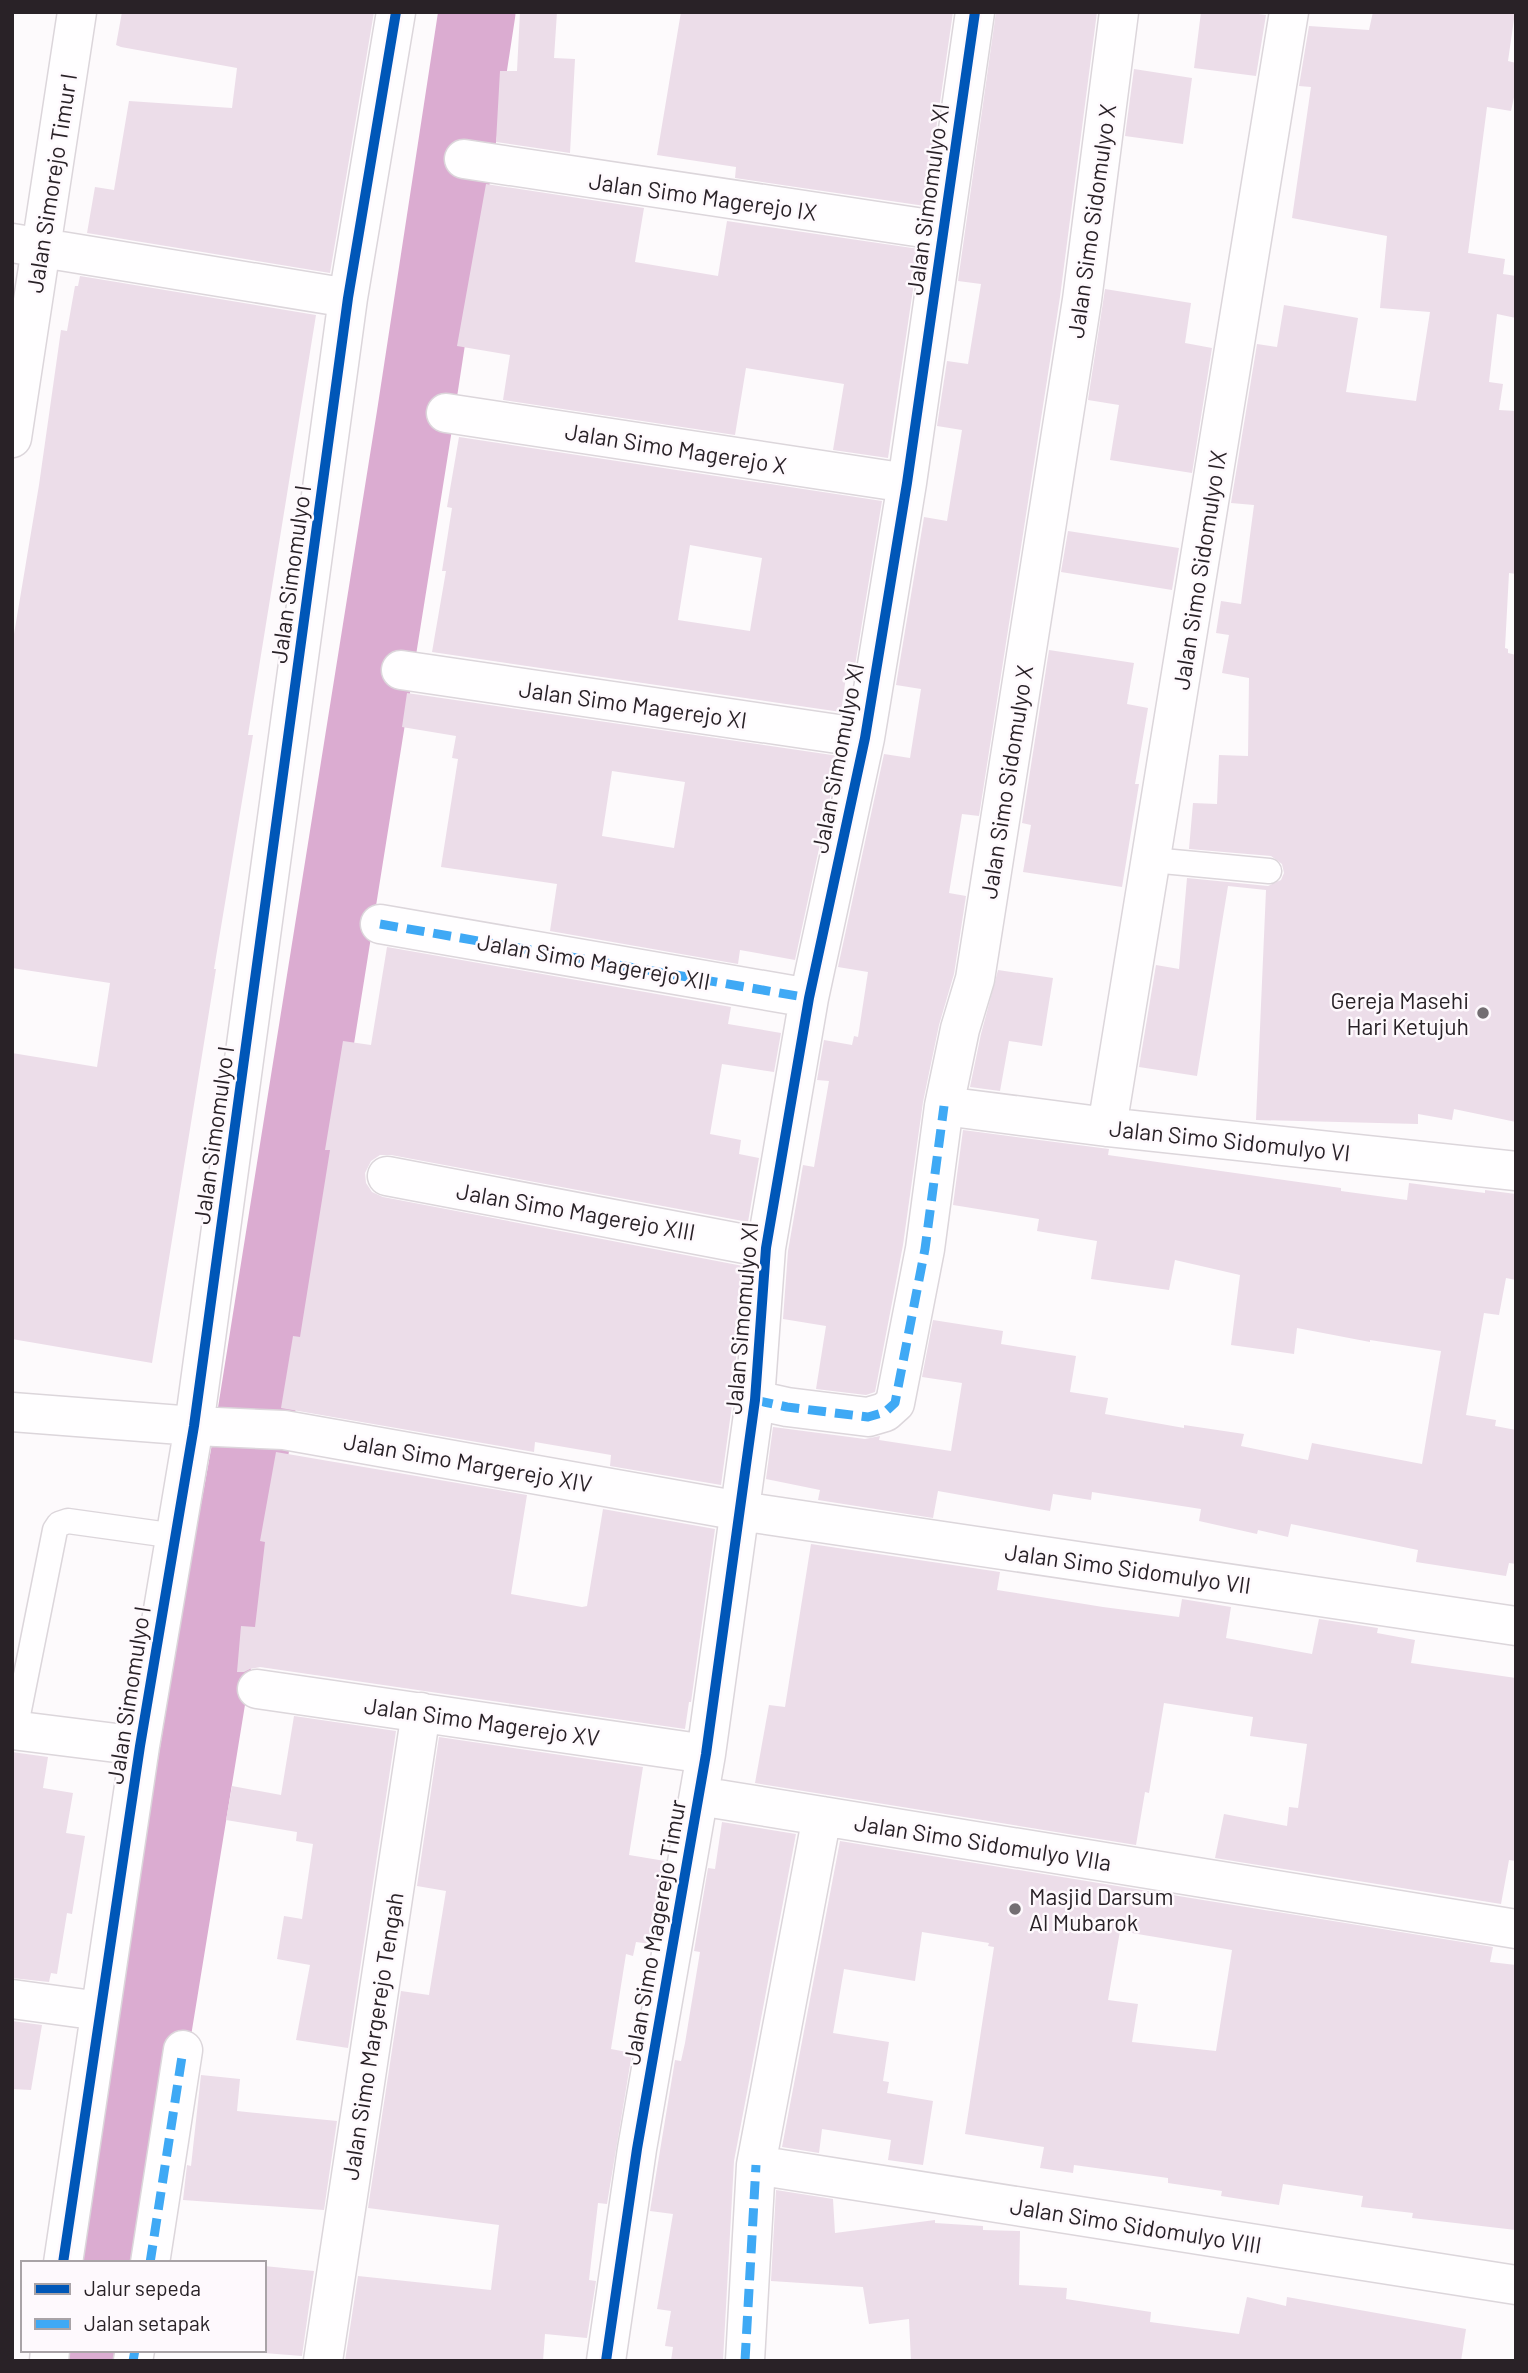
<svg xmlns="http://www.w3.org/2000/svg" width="1528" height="2373" font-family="Barlow,sans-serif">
	<rect width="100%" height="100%" fill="#fdfafc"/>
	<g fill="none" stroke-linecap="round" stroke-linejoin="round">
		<path stroke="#dbacd1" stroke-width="77" d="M115 2263 226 1582 251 1445 415 417 477 12
			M99 2361 101 2350"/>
	</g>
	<path fill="#ecdde9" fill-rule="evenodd" d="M122 12H374L330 273 87 233 95 187 114 190 129 101 232 108 237 68 121 47 116 45Z
		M520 12H557L554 58 575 59 570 153 496 142 500 71H517Z
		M681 12H953L925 206 735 178 736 167 657 155Z
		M996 12H1097L1060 297 979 816 962 814 949 893 966 896 954 974 939 1025 923 1102 903 1245 875 1392 866 1395 816 1389 826 1326 783 1319 788 1251 803 1165 814 1167 829 1081 817 1080 824 1040 852 1045 854 1036 858 1037 868 972 838 967 884 754 910 758 921 689 896 685 924 517 947 521 962 430 937 426 947 361 968 364 981 284 958 281Z
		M1201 12H1243L1266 15 1256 76 1194 68Z
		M1373 12H1515L1508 61 1516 63V88L1511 111 1487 107 1468 253 1505 259 1503 274 1516 276V318L1497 314 1489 382 1503 384 1499 410 1516 411V574L1509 573 1505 648 1508 649V653L1516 655V1122L1454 1109 1452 1120 1418 1114V1124L1256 1120 1266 890 1228 886 1197 1076 1139 1067 1156 965 1179 969 1187 878 1268 886 1281 880 1284 873 1282 864 1271 856 1189 849 1193 803 1217 804 1219 755 1248 756 1249 678 1222 673 1229 635 1216 633 1221 601 1241 604 1254 505 1231 503 1257 344 1277 347 1284 305 1358 318 1346 392 1416 401 1430 312 1380 308 1387 236 1292 218 1311 87 1299 86 1309 26 1369 30Z
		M1134 69 1192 78 1183 144 1125 136Z
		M486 184 644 208 635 262 718 276 727 221 919 249 888 458 833 450 844 384 746 368 735 435 503 400 510 355 457 346Z
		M80 276 316 315 248 735H253L214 969H216L152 1363 12 1339V1053L97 1067 110 983 12 968V646L39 485 61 330 67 331 75 286H78Z
		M1105 289 1191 303 1185 343 1212 348 1192 473 1110 460 1119 405 1088 400Z
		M459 437 882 501 853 678 846 677 841 712 432 652 446 571H442L452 508 447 507ZM690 545 762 558 750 631 678 620Z
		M1068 531 1179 548 1172 590 1061 572Z
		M1049 650 1134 663 1127 704 1148 708 1135 784H1139L1122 887 1023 872 1031 825 1022 823Z
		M407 693 839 756 795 960 740 950 738 964 550 931 557 884 441 867 458 759 452 758 456 736 402 727ZM612 771 685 782 674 848 602 836Z
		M387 947 731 1007 728 1024 781 1033 774 1072 722 1064 710 1134 741 1140 739 1154 759 1158 748 1222 391 1155H380L371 1161 365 1173 366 1183 372 1192 383 1197 743 1266 733 1398 721 1485 610 1466 611 1455 535 1442 534 1452 281 1408 293 1336 300 1337 330 1150H325L343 1041 371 1045Z
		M998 970 1053 978 1042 1046 1009 1041 1000 1091 970 1087 981 1034Z
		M963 1130 1109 1149 1108 1155 1341 1188V1191L1407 1200 1409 1183 1485 1193V1190L1516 1194V1280L1506 1278 1499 1315 1484 1313 1466 1415 1496 1420 1495 1426 1516 1430V1564L1509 1563 1506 1576 1416 1562 1418 1550 1291 1524 1288 1537 1258 1530 1257 1534 1199 1521 1201 1509 1092 1492 1091 1500 1053 1494 1050 1511 938 1491 933 1518 818 1500 820 1490 766 1479 773 1427 865 1439 880 1436 879 1440 951 1451 962 1383 922 1377 933 1320 1003 1331 1001 1344 1076 1356 1070 1392 1108 1398 1105 1414 1184 1428V1425L1244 1434 1241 1446 1308 1460 1312 1443 1422 1464 1441 1351 1370 1340V1342L1297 1328 1294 1354 1231 1345 1240 1275 1175 1260 1169 1290 1091 1279 1097 1241 1037 1231 1039 1219 953 1205Z
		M276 1452 527 1495 511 1594 582 1607 587 1606 603 1509 715 1529 691 1702H689L685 1729 260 1667 250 1669 244 1672H237L241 1626 255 1627 265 1542 260 1541Z
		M811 1544 1000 1572 997 1590 1103 1607 1179 1617 1182 1599 1231 1607 1226 1638 1312 1654 1319 1619 1378 1628 1377 1633 1415 1640 1411 1663 1516 1678V1861L1509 1860 1501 1904 1215 1858 1224 1814 1287 1826 1289 1807 1298 1808 1307 1744 1250 1736 1253 1717 1164 1703 1149 1793 1145 1792 1136 1845 755 1783 769 1705 785 1707Z
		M294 1716 396 1731 348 2048 296 2040 310 1965 277 1959 284 1916 302 1919 313 1844 296 1841 297 1832 226 1820 232 1786 281 1795Z
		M439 1737 643 1767 629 1855 665 1861 651 1944 636 1942 633 1956 626 1954 611 2049 632 2053 607 2204 598 2203 589 2280 596 2281 587 2338 545 2334 543 2361H345L358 2276 491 2290 499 2225 368 2208 401 1991 429 1995 446 1891 417 1886Z
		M12 1752 48 1757 43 1788 73 1793 66 1833 85 1836 72 1914 67 1913 57 1974 51 1973 49 1982 12 1978Z
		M722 1822 796 1834 734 2161 723 2361H671L673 2347 665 2346 671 2311 657 2309 673 2214 650 2211 675 2060 681 2061 685 2043 700 1952 694 1951 708 1868 715 1869Z
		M840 1841 1493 1947 1490 1962 1516 1965V2230L1412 2218 1413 2213 1361 2207 1363 2196 1283 2184 1279 2205 1221 2196 1222 2191 1168 2183V2178L1074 2165 1073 2173 1040 2168 1044 2147 965 2134 994 1947 988 1946 989 1943 922 1932 915 1981 844 1969 833 2033 889 2042 883 2081 889 2082 887 2093 933 2101 923 2165 888 2160 891 2140 822 2129 819 2153 782 2147ZM1120 1931 1232 1950 1216 2051 1132 2042 1138 2004 1108 2000Z
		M12 2021 42 2025 31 2090 12 2089Z
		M201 2075 240 2079 237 2111 337 2121 324 2210 183 2200 187 2165 191 2166Z
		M776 2190 833 2199 835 2233 935 2220V2223L983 2226V2230L1020 2231 1019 2285 1067 2288 1066 2299 1151 2312 1150 2322 1239 2334 1247 2297 1286 2306 1287 2297 1466 2329 1461 2361H911L909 2319 869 2324 863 2287 771 2281Z
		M264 2266 314 2271 302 2356 264 2353Z"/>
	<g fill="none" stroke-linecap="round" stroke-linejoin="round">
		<g stroke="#dcd6db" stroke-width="27">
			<path id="service" d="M1152 860 1269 871
				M15 1730 55 1530 59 1524 68 1521 176 1536"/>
		</g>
		<g stroke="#dcd6db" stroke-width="41">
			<path id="minor" d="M464 159 943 231
				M12 243 348 298
				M446 413 907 483
				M12 438 77 12
				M401 670 865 738
				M380 924 809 998
				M944 1106 1107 1127 1516 1171
				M1107 1127 1289 12
				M387 1176 766 1248
				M755 1400 787 1407 868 1417 885 1412 895 1403 925 1249 944 1106 960 1029 975 979 1082 300 1119 12
				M12 1412 194 1426 284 1430 740 1511 1516 1626
				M257 1689 706 1754
				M12 1730 140 1746
				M699 1796 1516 1929
				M12 1999 100 2011
				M756 2165 1516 2285
				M63 2263 140 1746 194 1426 348 298 396 12
				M150 2263 183 2050
				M49 2361 50 2350
				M133 2361 135 2350
				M323 2361 421 1712
				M606 2361 637 2149 706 1754 755 1400 766 1248 809 998 865 738 907 483 975 12
				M745 2361 756 2165 822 1816"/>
		</g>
		<use href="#service" stroke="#fffeff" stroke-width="24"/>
		<use href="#minor" stroke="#fffeff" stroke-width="38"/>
		<path stroke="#3fa9f5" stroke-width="9" stroke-dasharray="18 9" stroke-linecap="butt" d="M380 924 809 998
			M755 1400 787 1407 868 1417 885 1412 895 1403 925 1249 944 1106
			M150 2263 183 2050
			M133 2361 135 2350
			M745 2361 756 2165"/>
		<g stroke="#fef9fd" stroke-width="15">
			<path id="cycleway" d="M63 2263 140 1746 194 1426 348 298 396 12
				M606 2361 637 2149 706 1754 755 1400 766 1248 809 998 865 738 907 483 975 12"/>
		</g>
		<use href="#cycleway" stroke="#0057b8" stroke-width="10"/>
	</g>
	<g fill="#736e72" stroke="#fef9fd" stroke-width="2.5">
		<circle cx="1483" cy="1013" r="7"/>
		<circle cx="1015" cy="1909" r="7"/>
	</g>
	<g text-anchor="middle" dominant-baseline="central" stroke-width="5" stroke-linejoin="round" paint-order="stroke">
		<g font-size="23" fill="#292227" stroke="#fef9fd">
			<text transform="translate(51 183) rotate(-81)">Jalan Simorejo Timur I</text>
			<text transform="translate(703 196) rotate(8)">Jalan Simo Magerejo IX</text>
			<text transform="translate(927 199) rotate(-82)">Jalan Simomulyo XI</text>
			<text transform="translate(1091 221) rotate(-82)">Jalan Simo Sidomulyo X</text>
			<text transform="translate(676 448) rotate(9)">Jalan Simo Magerejo X</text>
			<text transform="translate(1199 570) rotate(-81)">Jalan Simo Sidomulyo IX</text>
			<text transform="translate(290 574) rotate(-82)">Jalan Simomulyo I</text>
			<text transform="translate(633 704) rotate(8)">Jalan Simo Magerejo XI</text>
			<text transform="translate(837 758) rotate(-79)">Jalan Simomulyo XI</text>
			<text transform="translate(1006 782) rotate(-81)">Jalan Simo Sidomulyo X</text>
			<text transform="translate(594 961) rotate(10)">Jalan Simo Magerejo XII</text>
			<text transform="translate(213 1135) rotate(-82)">Jalan Simomulyo I</text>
			<text transform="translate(1230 1140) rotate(6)">Jalan Simo Sidomulyo VI</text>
			<text transform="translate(576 1211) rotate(10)">Jalan Simo Magerejo XIII</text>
			<text transform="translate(741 1318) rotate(-85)">Jalan Simomulyo XI</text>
			<text transform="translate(468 1462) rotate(10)">Jalan Simo Margerejo XIV</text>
			<text transform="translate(1128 1568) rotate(8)">Jalan Simo Sidomulyo VII</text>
			<text transform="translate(128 1695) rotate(-81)">Jalan Simomulyo I</text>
			<text transform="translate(482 1721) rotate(8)">Jalan Simo Magerejo XV</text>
			<text transform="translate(983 1842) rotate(9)">Jalan Simo Sidomulyo VIIa</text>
			<text transform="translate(654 1932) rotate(-80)">Jalan Simo Magerejo Timur</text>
			<text transform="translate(372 2036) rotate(-81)">Jalan Simo Margerejo Tengah</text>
			<text transform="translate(1136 2225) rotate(9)">Jalan Simo Sidomulyo VIII</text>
		</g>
		<g font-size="23" fill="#292227" stroke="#fef9fd" text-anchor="end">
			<text x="1469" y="1000">Gereja Masehi<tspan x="1469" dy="26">Hari Ketujuh</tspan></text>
			<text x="1029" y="1896" text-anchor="start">Masjid Darsum<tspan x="1029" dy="26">Al Mubarok</tspan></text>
		</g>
	</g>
	<rect width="1528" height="2373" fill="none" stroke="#292227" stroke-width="28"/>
	<rect x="21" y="2261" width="245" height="91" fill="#fef9fd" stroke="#a9a3a7" stroke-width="2"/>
	<rect x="35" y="2284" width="35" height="10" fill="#0057b8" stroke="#a9a3a7" stroke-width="2"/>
	<text x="84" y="2296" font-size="21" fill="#292227">Jalur sepeda</text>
	<rect x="35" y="2319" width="35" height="10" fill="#3fa9f5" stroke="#a9a3a7" stroke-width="2"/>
	<text x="84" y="2331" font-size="21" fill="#292227">Jalan setapak</text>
</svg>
